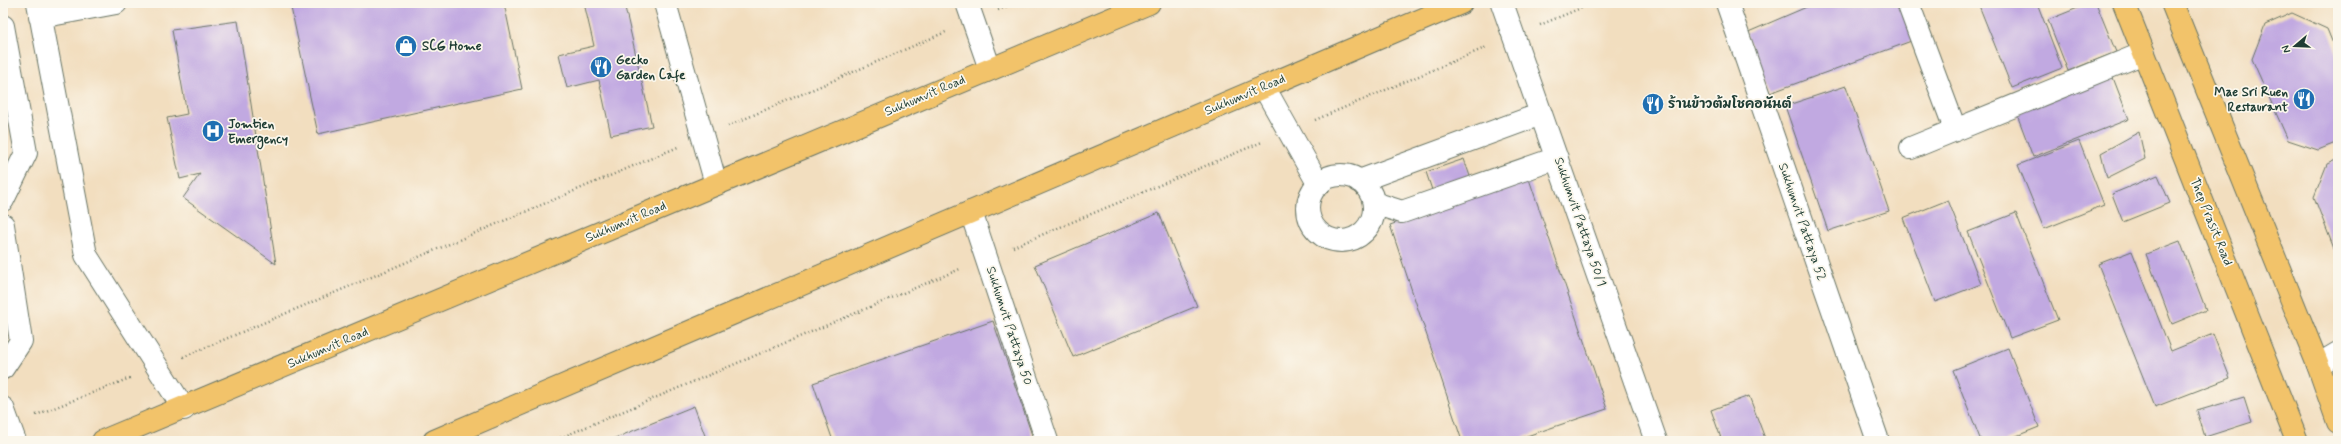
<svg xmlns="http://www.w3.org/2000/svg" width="2341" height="444" font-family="Mynerve,'Playpen Sans Thai',sans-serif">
	<rect width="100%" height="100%" fill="#fbf7ec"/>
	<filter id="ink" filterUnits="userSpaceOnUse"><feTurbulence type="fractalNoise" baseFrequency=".025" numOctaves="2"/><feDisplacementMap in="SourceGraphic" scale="8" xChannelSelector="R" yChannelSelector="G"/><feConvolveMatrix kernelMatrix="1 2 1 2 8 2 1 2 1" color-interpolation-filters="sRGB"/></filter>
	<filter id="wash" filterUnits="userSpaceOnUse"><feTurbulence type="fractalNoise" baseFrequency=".012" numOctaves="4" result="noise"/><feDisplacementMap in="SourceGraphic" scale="16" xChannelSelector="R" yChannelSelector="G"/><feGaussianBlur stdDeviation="0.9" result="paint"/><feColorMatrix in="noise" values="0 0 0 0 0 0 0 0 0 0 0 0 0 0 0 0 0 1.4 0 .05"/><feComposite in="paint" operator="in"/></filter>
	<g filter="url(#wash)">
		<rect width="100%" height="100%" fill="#f2debf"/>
		<g id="blocks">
			<path fill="#c1a9e1" d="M290 3H504L522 89 318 134Z
				M584 3H624L652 126 611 135 599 80 567 88 559 54 594 46Z
				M1816 3H1900L1914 40 1770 93 1746 33Z
				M1978 3H2037L2062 68 2012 88Z
				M2090 3H2096L2116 52 2068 71 2048 20Z
				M2292 13 2327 29 2338 56V142L2318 150 2288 140 2252 59 2265 25Z
				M238 21 276 264 183 198 200 174 180 179 167 118 187 114 172 30Z
				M2112 75 2129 119 2033 157 2016 112Z
				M1846 86 1889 211 1828 231 1785 106Z
				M2139 132 2145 159 2107 178 2101 153Z
				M2079 141 2104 205 2044 229 2018 165Z
				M1464 159 1472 182 1529 179 1607 409 1512 441H1462L1390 225 1410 218 1433 193 1426 172Z
				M2338 159V259L2314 197 2327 164Z
				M2158 175 2170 203 2123 222 2112 194Z
				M1948 200 1981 284 1935 302 1903 218Z
				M1159 213 1197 306 1073 357 1035 265Z
				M2016 213 2058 320 2010 338 1968 232Z
				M2180 241 2206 310 2172 324 2146 254Z
				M2132 251 2171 351 2213 334 2230 378 2155 407 2098 264Z
				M993 321 1034 441H833L813 383Z
				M2008 348 2039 427 2004 441H1981L1953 370Z
				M1749 396 1766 441H1722L1711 410Z
				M2244 397 2252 422 2205 437 2197 411Z
				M694 406 707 441H608Z"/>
		</g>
	</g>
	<g filter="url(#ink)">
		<use href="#blocks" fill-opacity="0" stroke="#697565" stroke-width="1"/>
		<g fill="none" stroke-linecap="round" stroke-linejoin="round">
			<g stroke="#697565" stroke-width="24">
				<path id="minor" d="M38 3 86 255 184 409
					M665 3 716 184
					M967 3 990 69
					M1502 3 1656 441
					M1727 3 1878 441
					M1908 3 1955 129
					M40 17 116 3
					M3 26 26 153 3 200
					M1264 87 1319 185
					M1911 148 2144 53
					M1308 208a33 33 0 1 1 66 0a33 33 0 1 1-66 0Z
					M1359 181 1541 114
					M1374 203 1402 212 1557 158
					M971 212 1047 441
					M3 225 21 341 3 368
					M2318 365 2338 353
					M3 408 15 441"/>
			</g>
			<g stroke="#697565" stroke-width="24">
				<path id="major" d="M2124 3 2297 441
					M2172 3 2318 365 2338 422"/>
			</g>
			<g stroke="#697565" stroke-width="24">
				<path id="highway" d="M103 441 1149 3
					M434 441 1461 3"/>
			</g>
			<path stroke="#697565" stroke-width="2.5" stroke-dasharray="1 3" stroke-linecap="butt" d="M998 10 1015 3
				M1540 25 1593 3
				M1315 120 1487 47
				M728 126 948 31
				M1013 247 1262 142
				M183 357 678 147
				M36 415 130 378
				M553 441 960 269"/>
			<use href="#minor" stroke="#fff" stroke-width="22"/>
			<use href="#major" stroke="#f2c36a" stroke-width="22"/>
			<use href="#highway" stroke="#f2c36a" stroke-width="22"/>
		</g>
	</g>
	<defs>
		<g id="shop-disc" transform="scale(1.15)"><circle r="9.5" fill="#1f6fb2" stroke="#fbf7ec"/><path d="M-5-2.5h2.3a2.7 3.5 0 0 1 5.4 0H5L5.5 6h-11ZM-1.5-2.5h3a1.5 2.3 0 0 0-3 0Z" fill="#fff"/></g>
		<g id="restaurant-disc" transform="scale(1.15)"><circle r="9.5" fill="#1f6fb2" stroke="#fbf7ec"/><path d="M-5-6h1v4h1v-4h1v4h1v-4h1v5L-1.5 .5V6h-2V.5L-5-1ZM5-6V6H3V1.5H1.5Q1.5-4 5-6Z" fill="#fff"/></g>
		<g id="hospital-disc" transform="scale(1.15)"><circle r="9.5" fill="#1f6fb2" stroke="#fbf7ec"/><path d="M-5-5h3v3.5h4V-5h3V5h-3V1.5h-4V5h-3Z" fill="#fff"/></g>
	</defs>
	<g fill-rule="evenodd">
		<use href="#shop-disc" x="406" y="46"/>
		<use href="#restaurant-disc" x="601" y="67"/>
		<use href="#restaurant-disc" x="2304" y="99"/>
		<use href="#restaurant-disc" x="1653" y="104"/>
		<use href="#hospital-disc" x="213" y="131"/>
	</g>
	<g text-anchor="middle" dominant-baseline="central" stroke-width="3.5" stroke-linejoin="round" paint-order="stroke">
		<g font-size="13" font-weight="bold" fill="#1f3d34" stroke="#fbf7ec" text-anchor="start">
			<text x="422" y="46">SCG Home</text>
			<text x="616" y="60">Gecko<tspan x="616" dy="15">Garden Cafe</tspan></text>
			<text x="2288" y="92" text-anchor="end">Mae Sri Ruen<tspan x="2288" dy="15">Restaurant</tspan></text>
			<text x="1668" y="104">ร้านข้าวต้มโชคอนันต์</text>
			<text x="228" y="124">Jomtien<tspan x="228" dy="15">Emergency</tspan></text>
		</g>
		<g font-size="13" fill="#1f3d34" stroke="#fbf7ec">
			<text transform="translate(1245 95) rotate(-23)">Sukhumvit Road</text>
			<text transform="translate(925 96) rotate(-23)">Sukhumvit Road</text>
			<text transform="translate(626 222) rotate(-23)">Sukhumvit Road</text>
			<text transform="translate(1580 222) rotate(71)">Sukhumvit Pattaya 50/1</text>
			<text transform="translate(1802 222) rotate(71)">Sukhumvit Pattaya 52</text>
			<text transform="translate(2211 222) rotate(68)">Thep Prasit Road</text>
			<text transform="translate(1009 326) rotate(72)">Sukhumvit Pattaya 50</text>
			<text transform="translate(328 348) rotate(-23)">Sukhumvit Road</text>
		</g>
	</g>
	<rect width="2341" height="444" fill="none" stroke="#fbf7ec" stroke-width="16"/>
	<g transform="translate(2295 46) rotate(251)" stroke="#fbf7ec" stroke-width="3" paint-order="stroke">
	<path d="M0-3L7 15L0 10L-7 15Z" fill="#1f3d34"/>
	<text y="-6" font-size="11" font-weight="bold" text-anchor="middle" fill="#1f3d34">N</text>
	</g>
</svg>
